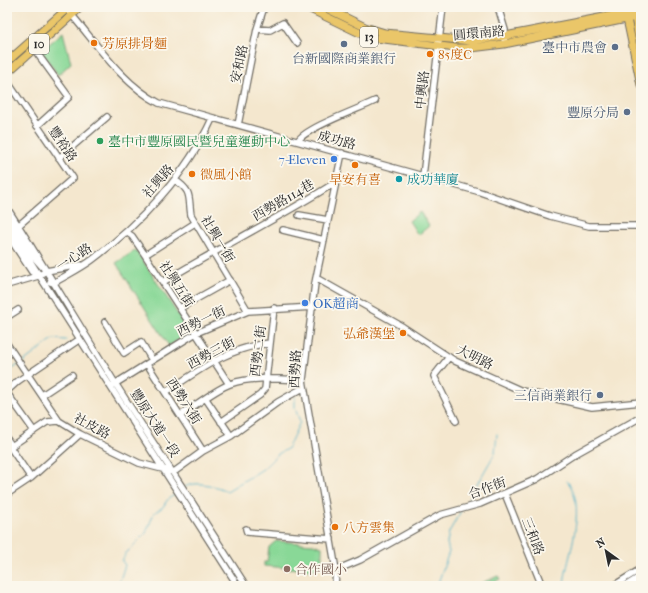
<svg xmlns="http://www.w3.org/2000/svg" width="648" height="593" font-family="'IM FELL French Canon','Noto Serif TC',serif">
	<rect width="100%" height="100%" fill="#fbf7ec"/>
	<filter id="ink" filterUnits="userSpaceOnUse"><feTurbulence type="fractalNoise" baseFrequency=".025" numOctaves="2"/><feDisplacementMap in="SourceGraphic" scale="8" xChannelSelector="R" yChannelSelector="G"/><feConvolveMatrix kernelMatrix="1 2 1 2 8 2 1 2 1" color-interpolation-filters="sRGB"/></filter>
	<filter id="wash" filterUnits="userSpaceOnUse"><feTurbulence type="fractalNoise" baseFrequency=".012" numOctaves="4" result="noise"/><feDisplacementMap in="SourceGraphic" scale="16" xChannelSelector="R" yChannelSelector="G"/><feGaussianBlur stdDeviation="0.9" result="paint"/><feColorMatrix in="noise" values="0 0 0 0 0 0 0 0 0 0 0 0 0 0 0 0 0 1.4 0 .05"/><feComposite in="paint" operator="in"/></filter>
	<g filter="url(#wash)">
		<rect width="100%" height="100%" fill="#f4e7ce"/>
		<path fill="#89d897" stroke="#5a8261" d="M63 32 71 63 58 75 41 51Z
			M420 212 429 226 418 235 409 221Z
			M136 250 190 333 169 346 116 263Z
			M276 541 313 544 322 547V562L318 568 311 570 264 566V562H267L269 547Z
			M498 576 500 579 485 586H474Z"/>
		<g fill="none" stroke-linecap="round" stroke-linejoin="round">
			<path stroke="#48adc7" stroke-width="1" d="M23 362 53 339 66 340
				M7 373 18 365
				M185 487C196 480 216 486 227 491L263 469 278 454 287 449 300 422 295 408V397
				M465 505 495 453 497 434
				M118 586 125 565 122 561 126 553 146 533 154 513 163 507 168 499 176 494
				M437 586 449 552 447 543 449 532 461 511
				M566 586 564 584 565 577C570 551 587 503 567 481"/>
		</g>
	</g>
	<g filter="url(#ink)">
		<g fill="none" stroke-linecap="round" stroke-linejoin="round">
			<g stroke="#716d64" stroke-width="8">
				<path id="minor" d="M498 7 505 30 504 44
					M70 13C98 45 121 83 159 103L477 191 550 216 589 226H641
					M257 29 270 30 283 23 297 43
					M34 49 69 97 37 126
					M7 81 73 178 18 226
					M238 125 257 29 264 7
					M298 141C305 128 359 109 375 101
					M59 158 107 117
					M423 176 443 7
					M175 180C193 192 188 197 191 215L248 311
					M7 208C44 266 79 325 115 383 158 451 203 518 246 586
					M299 215 328 220
					M7 217 31 254 46 271
					M7 225 238 586
					M283 230 324 240
					M126 232 132 236 145 255 229 384
					M7 234 32 272 37 275
					M145 255 195 223
					M316 278 403 327 455 361 522 391 592 407 641 402
					M50 282 53 283 57 281C69 274 81 268 92 260 140 224 187 174 212 119
					M163 282C220 247 280 218 336 182
					M7 285 38 276 46 271 81 265
					M180 308 230 280
					M7 317 18 310
					M105 322 124 353 141 342 152 360
					M7 344 59 421
					M449 357 434 376 456 421
					M147 364 203 451
					M113 385 196 333 248 311 313 307
					M7 391 18 381 80 339
					M166 392C201 369 227 348 270 343
					M7 393 34 431
					M42 395 72 375
					M206 399 231 436
					M181 415C195 406 214 390 230 384 253 376 280 379 303 380
					M221 422 260 395 265 389 274 308
					M7 439 12 446
					M10 447 31 478
					M7 449 47 422 59 421 80 434 139 463 174 472 203 451 231 436 278 402 303 388
					M7 494 31 478 80 434
					M505 494 542 586
					M246 529 247 532 331 539
					M336 570 360 560 440 515 480 504 537 479 575 454 641 417
					M335 586 336 570 303 380 315 283 342 153
					M613 586 641 569
					M625 586 641 576
					M634 586 641 582"/>
			</g>
			<g stroke="#716d64" stroke-width="9">
				<path id="major" d="M306 7 368 37 456 48H471L504 44 641 16
					M324 7 365 27 385 33 471 41 505 36 641 10
					M629 15 627 19 641 85
					M635 17 641 50
					M7 62 69 7
					M7 73 81 7"/>
			</g>
			<use href="#minor" stroke="#fff" stroke-width="5.5"/>
			<use href="#major" stroke="#eac669" stroke-width="7"/>
		</g>
	</g>
	<g fill="#e8710a" stroke="#fbf7ec" stroke-width="1.5">
		<circle cx="94" cy="43" r="4"/>
		<circle cx="430" cy="54" r="4"/>
		<circle cx="355" cy="165" r="4"/>
		<circle cx="192" cy="174" r="4"/>
		<circle cx="403" cy="333" r="4"/>
		<circle cx="335" cy="527" r="4"/>
	</g>
	<g fill="#5c6f8a" stroke="#fbf7ec" stroke-width="1.5">
		<circle cx="344" cy="44" r="4"/>
		<circle cx="615" cy="47" r="4"/>
		<circle cx="627" cy="112" r="4"/>
		<circle cx="600" cy="395" r="4"/>
	</g>
	<circle fill="#2e9e5b" stroke="#fbf7ec" stroke-width="1.5" cx="100" cy="141" r="4"/>
	<g fill="#3f7fe0" stroke="#fbf7ec" stroke-width="1.5">
		<circle cx="334" cy="159" r="4"/>
		<circle cx="305" cy="303" r="4"/>
	</g>
	<circle fill="#0f9aa8" stroke="#fbf7ec" stroke-width="1.5" cx="399" cy="179" r="4"/>
	<circle fill="#8d6e63" stroke="#fbf7ec" stroke-width="1.5" cx="287" cy="569" r="4"/>
	<g text-anchor="middle" dominant-baseline="central" stroke-width="3.5" stroke-linejoin="round" paint-order="stroke">
		<g fill="#fbf7ec" stroke="#696865" stroke-width="1">
			<rect x="360" y="27" width="18" height="20" rx="3"/>
			<rect x="29" y="34" width="20" height="20" rx="3"/>
		</g>
		<g font-size="12" font-weight="bold" fill="#2b2b2b">
			<text x="369" y="37">13</text>
			<text x="39" y="44">10</text>
		</g>
		<g font-size="13" fill="#2b2b2b" stroke="#fbf7ec">
			<text transform="translate(479 33) rotate(-5)">圓環南路</text>
			<text transform="translate(239 64) rotate(-78)">安和路</text>
			<text transform="translate(422 90) rotate(-84)">中興路</text>
			<text transform="translate(337 140) rotate(15)">成功路</text>
			<text transform="translate(63 144) rotate(56)">豐裕路</text>
			<text transform="translate(158 181) rotate(-49)">社興路</text>
			<text transform="translate(283 200) rotate(-30)">西勢路114巷</text>
			<text transform="translate(218 239) rotate(59)">社興一街</text>
			<text transform="translate(74 257) rotate(-33)">一心路</text>
			<text transform="translate(177 284) rotate(57)">社興五街</text>
			<text transform="translate(201 321) rotate(-26)">西勢一街</text>
			<text transform="translate(258 351) rotate(-83)">西勢二街</text>
			<text transform="translate(211 353) rotate(-28)">西勢三街</text>
			<text transform="translate(475 357) rotate(26)">大明路</text>
			<text transform="translate(295 369) rotate(-87)">西勢路</text>
			<text transform="translate(184 401) rotate(57)">西勢六街</text>
			<text transform="translate(155 423) rotate(57)">豐原大道一段</text>
			<text transform="translate(92 426) rotate(28)">社皮路</text>
			<text transform="translate(487 488) rotate(-20)">合作街</text>
			<text transform="translate(533 536) rotate(69)">三和路</text>
		</g>
		<g font-size="13" fill="#c56008" stroke="#fbf7ec" text-anchor="start">
			<text x="102" y="43">芳原排骨麵</text>
			<text x="438" y="54">85度C</text>
			<text x="200" y="174">微風小館</text>
			<text x="355" y="179" text-anchor="middle">早安有喜</text>
			<text x="395" y="333" text-anchor="end">弘爺漢堡</text>
			<text x="343" y="527">八方雲集</text>
		</g>
		<g font-size="13" fill="#4e5e75" stroke="#fbf7ec" text-anchor="end">
			<text x="607" y="47">臺中市農會</text>
			<text x="344" y="58" text-anchor="middle">台新國際商業銀行</text>
			<text x="619" y="112">豐原分局</text>
			<text x="592" y="395">三信商業銀行</text>
		</g>
		<g font-size="13" fill="#27864d" stroke="#fbf7ec" text-anchor="start">
			<text x="108" y="141">臺中市豐原國民暨兒童運動中心</text>
		</g>
		<g font-size="13" fill="#366cbe" stroke="#fbf7ec" text-anchor="end">
			<text x="326" y="159">7-Eleven</text>
			<text x="313" y="303" text-anchor="start">OK超商</text>
		</g>
		<g font-size="13" fill="#0d838f" stroke="#fbf7ec" text-anchor="start">
			<text x="407" y="179">成功華廈</text>
		</g>
		<g font-size="13" fill="#785e54" stroke="#fbf7ec" text-anchor="start">
			<text x="295" y="569">合作國小</text>
		</g>
	</g>
	<rect width="648" height="593" fill="none" stroke="#fbf7ec" stroke-width="24"/>
	<g transform="translate(606 551) rotate(327)" stroke="#fbf7ec" stroke-width="3" paint-order="stroke">
	<path d="M0-3L7 15L0 10L-7 15Z" fill="#2b2b2b"/>
	<text y="-6" font-size="11" font-weight="bold" text-anchor="middle" fill="#2b2b2b">N</text>
	</g>
</svg>
